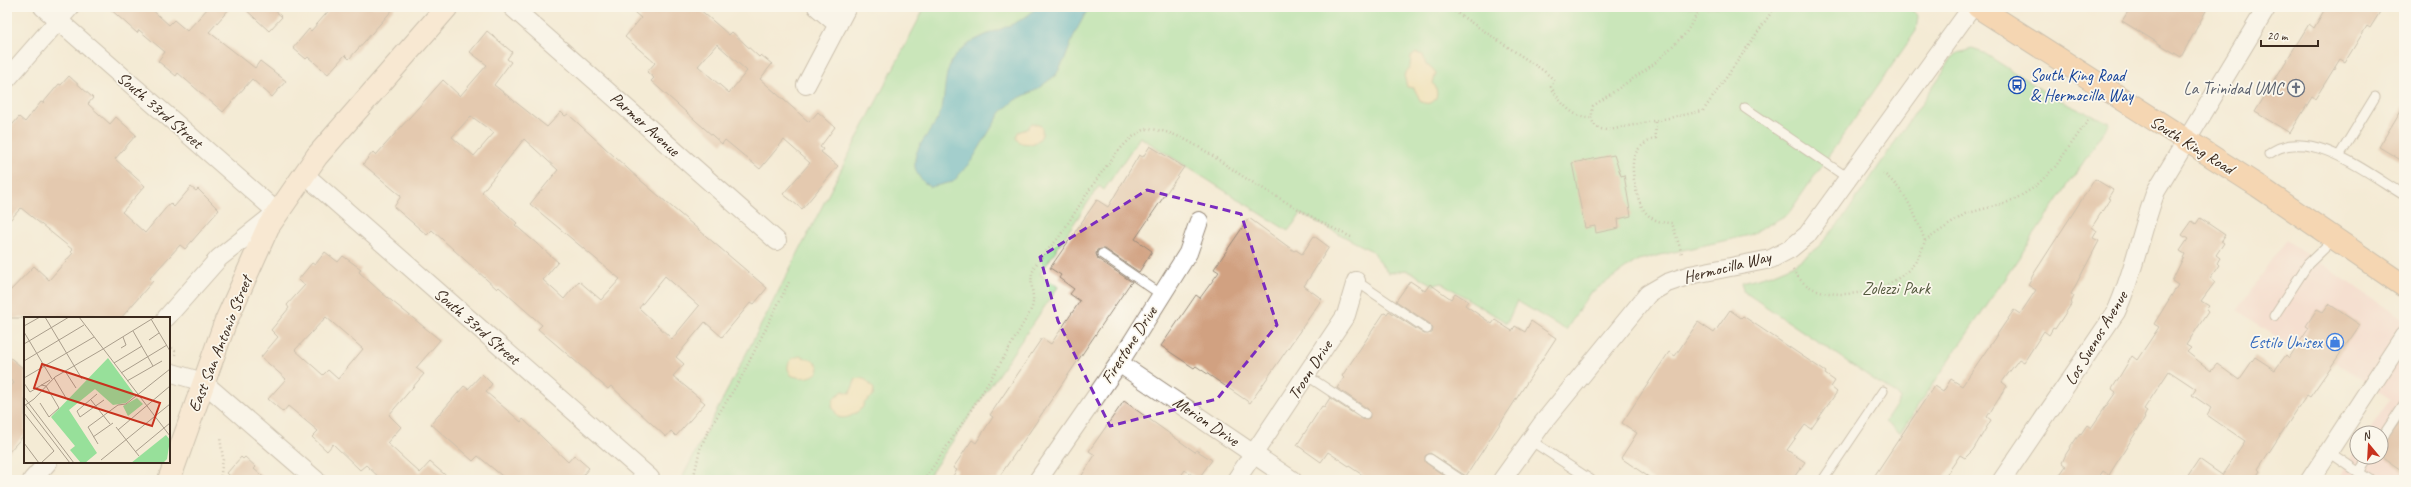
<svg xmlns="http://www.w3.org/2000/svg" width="2411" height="487" font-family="Caveat,sans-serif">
	<rect width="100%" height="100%" fill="#fbf7ec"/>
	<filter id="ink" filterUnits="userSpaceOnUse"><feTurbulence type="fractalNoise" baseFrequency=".025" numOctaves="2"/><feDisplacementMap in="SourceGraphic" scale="8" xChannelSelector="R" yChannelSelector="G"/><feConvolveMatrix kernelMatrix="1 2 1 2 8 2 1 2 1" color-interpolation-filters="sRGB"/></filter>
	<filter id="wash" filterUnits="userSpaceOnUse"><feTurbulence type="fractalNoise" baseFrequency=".012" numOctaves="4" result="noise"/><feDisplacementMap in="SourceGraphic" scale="16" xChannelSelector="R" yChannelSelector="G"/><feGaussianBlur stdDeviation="0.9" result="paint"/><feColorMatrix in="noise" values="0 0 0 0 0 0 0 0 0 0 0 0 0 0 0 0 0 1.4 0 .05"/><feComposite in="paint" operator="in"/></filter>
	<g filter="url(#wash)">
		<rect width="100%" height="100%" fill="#f4ebd5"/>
		<path fill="#f7d0c9" d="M2286 240 2404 320V480H2336L2357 448V457H2381V433H2367L2390 399 2301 338 2293 348 2237 311Z"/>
		<path fill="#97e09a" stroke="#69855c" d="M925 7H1909L1918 16 1916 31 1788 214 1750 235 1638 260 1589 294 1566 330 1517 301 1507 323 1442 283 1434 285 1406 270 1388 273 1372 251 1301 214 1288 231 1140 137 1104 190 1099 186 1040 274 1058 287 926 480H681Z
			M1972 49 1984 53 2051 96 2110 123 1900 433 1885 422 1901 398 1743 291 1742 282 1769 275 1795 264 1818 247 1842 220 1953 57 1958 53Z"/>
		<path fill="#eeda9e" stroke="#94825e" d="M1416 53 1423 55 1426 65 1432 68 1436 73 1433 83C1441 93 1436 108 1421 102L1414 88 1407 87 1404 75 1410 67 1411 57Z
			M1032 123 1041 126C1045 135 1039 142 1031 144L1020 143 1016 138 1018 132 1027 129Z
			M801 356C808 360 817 359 819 369 816 379 798 379 791 375L788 369C787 361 793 357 801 356Z
			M861 378 866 380 874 389 873 396 864 403 862 408C855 414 847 420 838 417L832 406 834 398 843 391 850 393 856 379Z"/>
		<path fill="#41acc0" stroke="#3e6b6f" d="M1037 7H1089L1075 33 1065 59 1056 75 1036 90 1015 100 1001 112 972 160 953 182 930 187C921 181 913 172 915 159 917 142 936 128 941 111 947 92 942 72 956 55 977 30 1016 31 1037 7Z"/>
		<g id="blocks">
			<path fill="#d1a181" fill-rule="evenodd" d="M108 7H149L169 25 174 20 187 31 209 7H231L209 32 255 68 260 61 286 81 272 97 252 79 223 112 178 73 176 76 158 61 165 52 139 30 137 33Z
				M243 7H271L282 17 269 31Z
				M332 7H395L349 59 345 55 328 74 308 57 306 59 293 48 309 29 311 31Z
				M628 7H697L729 35 732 32 759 57 761 55 772 64 760 79 809 122 818 112 835 127 820 147 823 149 821 152 838 166 802 209 783 194 810 163 784 140 760 169 725 140 722 144 651 81 654 78 647 72 655 63 625 37 641 18ZM717 44 747 71 729 93 698 66Z
				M2131 7H2208L2181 57 2122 21Z
				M2326 7H2383L2370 28 2367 26 2345 62 2340 59 2315 99 2312 97 2290 133 2255 112 2309 24 2314 28Z
				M487 31 512 52 507 59 511 62 494 85 547 127 561 112 565 116 568 114 639 179 767 288 754 304 751 302 722 337 705 322 676 357 684 364 673 376 705 403 676 436 671 431 666 437 611 386 608 389 538 329 542 325 499 287 497 289 432 230 427 235 394 207 401 196 363 164 373 152 376 155 443 80 460 96 487 65 470 52ZM471 116 494 133 474 156 452 137ZM524 139 558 170 530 204 620 279 601 300 579 281 564 299 543 280 558 262 515 225 517 223 482 192ZM665 276 699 306 672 339 639 308Z
				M69 76 93 98 88 104 110 124 116 117 136 135 115 159 145 186 122 212 145 233 170 203 174 207 191 187 196 191 198 189 219 210 185 249 180 245 150 278 153 281 121 318H7V294L34 266 49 280 73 253 71 252 73 250 21 208 7 223V131L19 117 25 122 41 102 43 103 59 84 61 85Z
				M2404 105V162L2379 147Z
				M1150 146 1184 167 1135 239 1152 251 1148 258 1139 272 1105 249 1097 250 1096 254 1098 259 1132 282 1129 285 997 480H950L957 470 953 468 972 440 976 443 993 417 990 415 1042 338 1051 344 1080 301 1070 294 1074 289 1059 278 1061 275 1050 268 1097 200 1108 207 1139 155 1143 157Z
				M1614 155 1621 176 1624 175 1631 216 1618 219 1619 228 1596 233 1595 226 1585 228 1572 163Z
				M2095 179 2113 190 2108 198 2110 199 2092 227 2097 231 2093 238 2099 241 2071 294 2074 296 2071 302 2072 303 2055 329 2053 328 2049 335 2044 331 2024 362 2019 359 2002 382 2007 386 1987 417 1991 420 1973 450 1965 458 1960 455 1943 480H1883L1875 475 1934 386 1943 392 1951 379 1962 386 2014 310 2020 314 2036 290 2028 285 2033 275Z
				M1249 218 1294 251 1296 250 1302 254 1314 236 1329 247 1304 286 1322 299 1250 403 1196 366 1194 368 1161 346 1196 295 1200 298 1219 272 1214 269Z
				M2200 218 2225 235 2221 241 2224 243 2216 255 2220 258 2217 263 2219 265 2210 278 2215 282 2201 301 2209 306 2206 310 2208 312 2186 345 2191 348 2187 352 2211 371 2217 364 2239 380 2255 357 2275 370 2286 355 2289 358 2309 328 2306 326 2317 309 2323 312 2329 304 2360 325 2310 397 2307 395 2279 437 2258 469 2260 471 2254 480H2185L2199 459 2222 475 2245 441 2207 415 2211 408 2192 395 2196 389 2169 371 2144 409 2147 411 2144 417 2145 418 2109 475 2103 471 2097 480H2056L2066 466 2062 463 2066 454 2080 433 2081 434 2087 425 2091 428 2116 392 2112 389 2132 356 2137 360 2159 327 2154 324 2178 285 2172 281 2185 254 2180 251 2188 239 2182 235 2192 221 2196 224Z
				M325 252 338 262 343 256 361 269 359 272 382 293 440 340 416 368 424 374 389 415 401 427 387 443 420 473 430 462 451 480H382L366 465 360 470 333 444 327 451 312 437 318 431 288 406 283 412 268 399 286 379 261 357 278 337 271 330 289 308 287 305 305 285 298 280 312 263 315 265ZM326 317 363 349 338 379 328 370 323 375 295 350Z
				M1410 281 1425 291 1430 284 1451 299 1455 293 1468 301 1465 305 1492 324 1495 320 1512 331 1515 326 1525 332 1531 321 1556 338 1466 476 1430 453 1425 456V462L1450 480H1370L1328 452 1321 462 1297 445 1322 406 1324 407 1330 398 1362 419 1367 420 1370 417 1368 409 1337 388 1344 378 1342 376 1384 313 1387 314 1389 311 1424 334 1432 333 1433 329 1430 324 1396 301Z
				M1730 310 1741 318 1743 316 1826 372 1825 374 1835 381 1831 387 1837 392 1811 429 1805 425 1787 450 1805 462 1792 480H1653L1621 458 1637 433 1622 423 1669 352 1675 356 1698 322 1714 333Z
				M7 355 25 370V434L7 454V391L14 383 7 376Z
				M482 374 492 384 486 392 521 422 523 419 568 462 574 455 589 468 579 480H507L478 456 473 461 431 424 464 386 468 389Z
				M1124 401 1195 452 1196 450 1212 460 1198 479 1185 470 1178 480H1079L1095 455 1089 451Z
				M2404 415V472L2381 456V446Z
				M241 457 243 459 245 457 256 467 254 469 267 480H234L227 473Z"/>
		</g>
	</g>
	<g filter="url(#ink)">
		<use href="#blocks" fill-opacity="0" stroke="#988a7a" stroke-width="1"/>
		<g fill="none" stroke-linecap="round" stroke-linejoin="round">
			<g stroke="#988a7a" stroke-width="11">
				<path id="lane" d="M1745 108 1848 178
					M2269 154C2308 124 2370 175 2404 195
					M2339 156 2375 97
					M1102 254 1162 295
					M1356 281 1427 329
					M2274 316 2308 264 2334 239
					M1306 375 1365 414
					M2381 439 2404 404
					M1530 440 1591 480
					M2329 452 2370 480
					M1430 459 1461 480
					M2359 472 2369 457
					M1823 480 1883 391"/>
			</g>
			<g stroke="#988a7a" stroke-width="20">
				<path id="street" d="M43 7 277 212 219 258 166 318
					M512 7 777 241
					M817 7 838 25
					M7 79 70 7
					M806 85 847 7
					M304 174 650 478
					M1119 363 1292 480
					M169 372 203 382 316 480
					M32 480 48 462
					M1038 480 1119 363 1188 253 1199 221
					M1236 480 1346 315 1356 281
					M1502 480 1542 424 1648 294 1667 283 1690 275 1771 259 1790 249 1807 235 1972 7
					M2002 480 2116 312C2134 273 2141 231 2156 191L2267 7
					M2310 480 2404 336"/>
			</g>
			<g stroke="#988a7a" stroke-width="24">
				<path id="secondary" d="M169 480 225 323 268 227 317 156 447 7"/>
			</g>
			<g stroke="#988a7a" stroke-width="24">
				<path id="primary" d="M1978 7 2258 186 2404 286"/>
			</g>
			<path stroke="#988a7a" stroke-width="2.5" stroke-dasharray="1 3" stroke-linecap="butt" d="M1448 7 1544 71 1554 80 1551 87C1559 101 1572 118 1590 118
				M1701 7 1686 33 1654 64 1593 106C1590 120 1592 130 1609 130L1703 111 1775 7
				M1655 122 1656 138C1630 148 1631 162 1635 186 1640 208 1647 223 1672 223L1682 254
				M1925 241 1965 214 2012 201 2035 187 2055 167 2089 119
				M1793 270C1797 276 1802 283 1810 287 1837 301 1884 293 1906 272 1916 264 1921 253 1925 241 1915 214 1907 192 1883 173
				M169 345 176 352 175 355
				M220 480 223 459 220 437
				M693 480 700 449 708 431 741 378 790 280
				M924 480C959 429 993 378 1023 324 1026 319 1032 310 1033 303 1034 293 1029 281 1033 271 1039 256 1050 249 1059 237 1074 216 1124 126 1151 129 1187 133 1218 161 1247 179 1281 199 1315 220 1351 237"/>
			<use href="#lane" stroke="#fff" stroke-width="9"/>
			<use href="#street" stroke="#fff" stroke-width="18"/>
			<use href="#secondary" stroke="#fce5cf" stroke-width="22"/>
			<use href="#primary" stroke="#f7bd88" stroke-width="22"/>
		</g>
	</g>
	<path d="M0 0H2411V487H0ZM1147 190 1241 214 1277 325 1217 399 1110 426 1058 321 1040 257Z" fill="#f4ebd5" fill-opacity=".55" fill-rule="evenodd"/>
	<path fill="none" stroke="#7b2cbf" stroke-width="3" stroke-dasharray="8 5" stroke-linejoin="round" d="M1147 190 1241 214 1277 325 1217 399 1110 426 1058 321 1040 257Z"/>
	<defs>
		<g id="bus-ring" transform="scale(0.9)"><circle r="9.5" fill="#fbf7ec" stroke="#1a4fb4" stroke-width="1.5"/><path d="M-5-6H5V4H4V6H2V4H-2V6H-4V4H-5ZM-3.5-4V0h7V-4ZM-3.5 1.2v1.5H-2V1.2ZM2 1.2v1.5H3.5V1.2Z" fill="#1a4fb4"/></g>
		<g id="church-ring" transform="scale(0.9)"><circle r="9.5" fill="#fbf7ec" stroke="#6b7280" stroke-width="1.5"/><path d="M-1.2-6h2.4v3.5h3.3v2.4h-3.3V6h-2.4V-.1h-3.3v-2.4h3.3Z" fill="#6b7280"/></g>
		<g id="shop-ring" transform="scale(0.9)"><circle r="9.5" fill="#fbf7ec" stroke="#3f7fe0" stroke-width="1.5"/><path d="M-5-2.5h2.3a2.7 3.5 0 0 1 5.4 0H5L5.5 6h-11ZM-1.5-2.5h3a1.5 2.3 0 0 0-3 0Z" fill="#3f7fe0"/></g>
	</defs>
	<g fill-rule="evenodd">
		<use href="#bus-ring" x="2017" y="85"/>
		<use href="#church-ring" x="2296" y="88"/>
		<use href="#shop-ring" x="2335" y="342"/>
	</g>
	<g text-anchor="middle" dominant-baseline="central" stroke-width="3.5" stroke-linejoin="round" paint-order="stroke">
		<g font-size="17" fill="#164399" stroke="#fbf7ec" text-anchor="start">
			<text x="2030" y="75">South King Road<tspan x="2030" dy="20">&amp; Hermocilla Way</tspan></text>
		</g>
		<g font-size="17" fill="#5b616d" stroke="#fbf7ec" text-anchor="end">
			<text x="2283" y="88">La Trinidad UMC</text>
		</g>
		<g font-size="17" fill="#3b2a1e" stroke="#fbf7ec">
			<text transform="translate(160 110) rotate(41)">South 33rd Street</text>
			<text transform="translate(645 124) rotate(42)">Parmer Avenue</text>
			<text transform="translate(2192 145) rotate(32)">South King Road</text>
			<text transform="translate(1727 267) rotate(-14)">Hermocilla Way</text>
			<text transform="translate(477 326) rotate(41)">South 33rd Street</text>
			<text transform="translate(2096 338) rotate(-59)">Los Suenos Avenue</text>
			<text transform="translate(220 344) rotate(-68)">East San Antonio Street</text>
			<text transform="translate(1129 345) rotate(-57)">Firestone Drive</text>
			<text transform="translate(1310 370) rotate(-57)">Troon Drive</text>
			<text transform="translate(1206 421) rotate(34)">Merion Drive</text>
		</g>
		<g font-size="17" fill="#52583d" stroke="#fbf7ec">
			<text x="1896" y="288">Zolezzi Park</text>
		</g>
		<g font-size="17" fill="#366cbe" stroke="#fbf7ec" text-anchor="end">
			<text x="2322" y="342">Estilo Unisex</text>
		</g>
	</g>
	<g transform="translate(24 317)">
		<rect width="146" height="146" fill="#f4ebd5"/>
		<path d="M84 41 111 78 102 86 89 88 71 72 45 93 73 136 61 146H57L46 133 51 129 27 100ZM113 81 119 87 104 99 99 89ZM142 118 146 123 143 142 139 146H107Z" fill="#97e09a"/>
		<path fill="none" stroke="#aa9e8c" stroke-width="1" d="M21 0 58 62M55 0 146 119M127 2 146 34M0 9 16 0M109 14 129 49M0 15 28 62M125 23 135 16M0 27 45 0M97 31 102 28 99 20M79 32 131 0M0 44 60 8M90 46 118 29M41 54 52 71M97 56 143 28M0 61 70 20M30 61 42 81M103 64 138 44M0 66 6 75 26 63M73 77 53 94 56 100 80 83M0 80 50 146M67 83 86 107M0 86 46 146M16 86 25 100 35 91 22 69 17 68M0 89 10 82 31 60 79 32M0 96 30 134 17 146M92 110 115 139M94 113 146 69M69 120 89 106M0 126 15 146M74 127 64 110 94 88 102 87 146 52M111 135 146 106M77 143 146 87"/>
		<path fill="#c8321e" fill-opacity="0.15" stroke="#c8321e" stroke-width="2" d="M18 47 136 86 128 109 10 71Z"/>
		<rect width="146" height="146" fill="none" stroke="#3b2a1e" stroke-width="2"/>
	</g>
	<rect width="2411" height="487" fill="none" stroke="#fbf7ec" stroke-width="24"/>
	<g transform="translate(2369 445) rotate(342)"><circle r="19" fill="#fbf7ec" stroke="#aea59a"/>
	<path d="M0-3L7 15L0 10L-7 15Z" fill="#c8321e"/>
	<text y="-6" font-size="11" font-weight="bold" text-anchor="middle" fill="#3b2a1e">N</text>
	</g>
	<path d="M2261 40v6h57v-6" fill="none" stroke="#3b2a1e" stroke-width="2"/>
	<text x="2267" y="40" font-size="12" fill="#3b2a1e" stroke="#fbf7ec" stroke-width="3" paint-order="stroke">20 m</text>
</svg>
